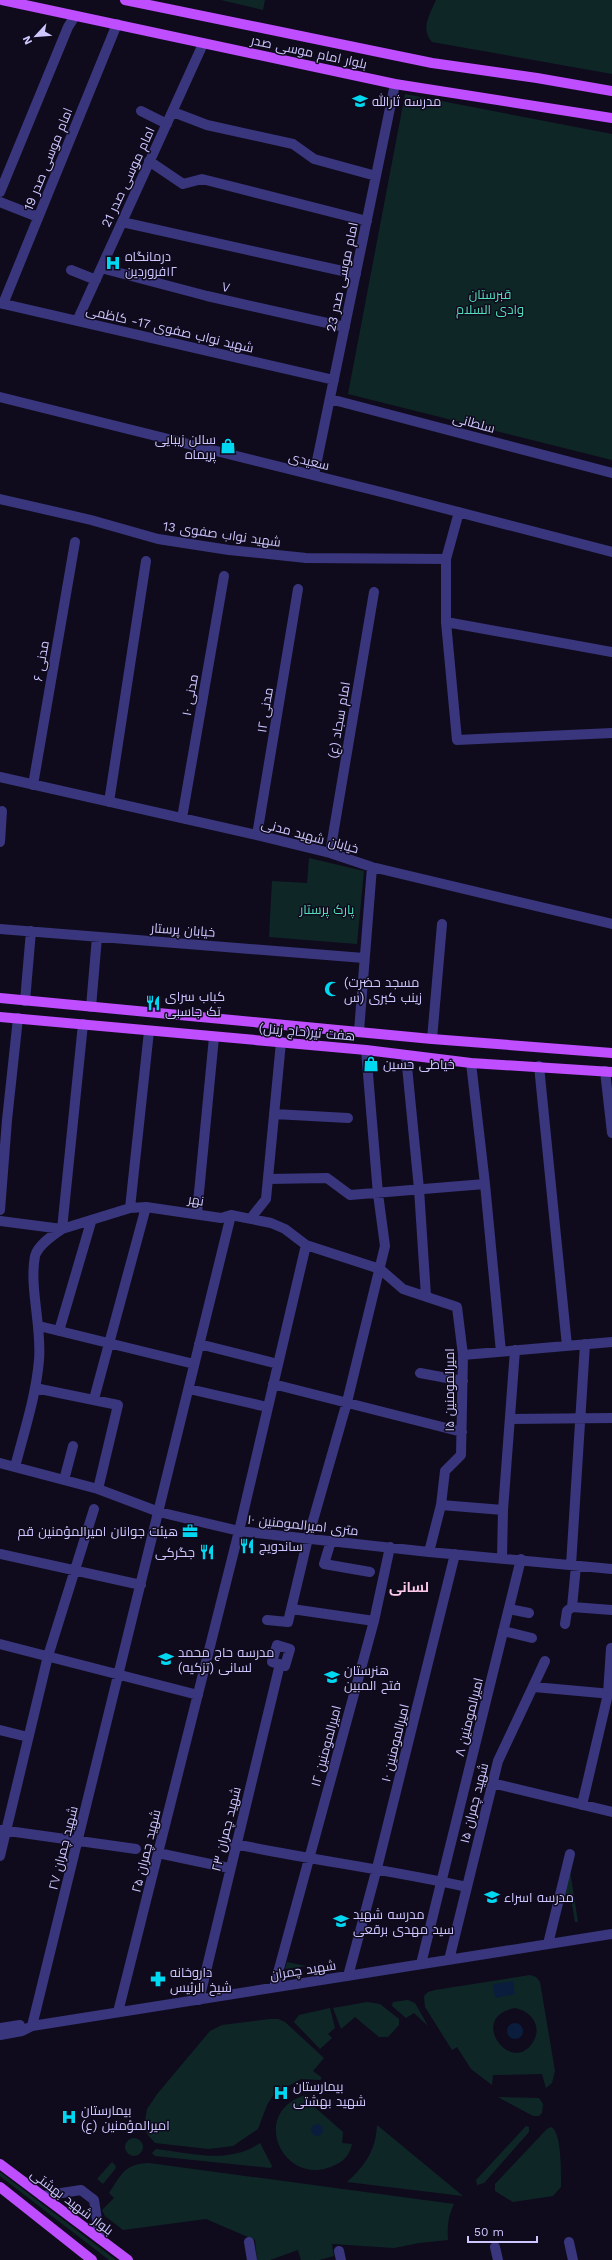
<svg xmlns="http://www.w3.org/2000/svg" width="612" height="2260" font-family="'Work Sans',Cairo,sans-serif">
	<rect width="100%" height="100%" fill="#0f0b1d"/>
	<path fill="#0e2726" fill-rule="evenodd" d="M221 0H265L263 10Z
		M436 0H612V74L432 42C420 29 430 14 436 0Z
		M405 94 612 134V460L348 394Z
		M309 858 364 871 357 944 269 937 272 881 307 883Z
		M570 1871 578 1922H575L571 1898H563Z
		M287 1962 306 1966 285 1969Z
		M530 1975 536 1977 540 1982 555 2071 552 2083 546 2088 542 2074 493 2075 492 2085 471 2069 457 2047 452 2050 425 2007 424 1996 428 1992 435 1990ZM515 2008C531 2011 543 2026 533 2042 512 2077 466 2017 515 2008Z
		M408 2000 415 2003 428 2026 414 2013 406 2018 392 2006 393 2002Z
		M367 2002 380 2004 399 2019V2025L388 2037H379L355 2017 341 2029 333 2008Z
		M330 2008 335 2028 328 2034 332 2038 320 2049 294 2022 299 2015Z
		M270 2019H278L285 2022 324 2058 313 2071 322 2078 320 2080 301 2079 274 2094 267 2105 258 2129 233 2146 209 2149 155 2143 148 2135 144 2127 147 2109 158 2093 210 2031 222 2025Z
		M306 2095V2105L311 2104 343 2132 342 2143 352 2144C350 2155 343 2162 333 2166 283 2188 248 2112 306 2095Z
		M498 2097 539 2098 543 2104 542 2113 539 2116H533Z
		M377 2125 463 2196 347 2182C365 2166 376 2150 377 2125Z
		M526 2126 529 2127V2132L484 2183 477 2185 476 2180Z
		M551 2127C562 2131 561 2176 561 2187L553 2196 513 2202 495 2191V2184L547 2129Z
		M125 2147a9 9 0 1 1 18 0a9 9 0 1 1-18 0Z
		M260 2143 272 2166 271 2168 155 2156 152 2153 156 2149C192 2153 228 2165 260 2143Z
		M112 2162 115 2165 116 2168 103 2184 97 2179Z
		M149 2163 454 2204C448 2216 447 2227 448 2240L419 2243 394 2248 332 2244 334 2256 319 2260H301L298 2250 270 2260H257L255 2240 206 2219 123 2230 105 2216 102 2210 114 2198 109 2193C122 2174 124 2164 149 2163Z
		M0 2172 108 2254 116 2260H109L0 2176Z"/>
	<path fill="#0a1d3d" d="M513 1981 515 1994 495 1998 493 1984Z
		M507 2031a8 8 0 1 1 16 0a8 8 0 1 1-16 0Z
		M311 2130a6 6 0 1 1 12 0a6 6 0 1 1-12 0Z"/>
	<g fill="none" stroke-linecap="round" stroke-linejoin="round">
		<path stroke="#39367d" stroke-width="10" d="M141 111 167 124
			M173 112 207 125 293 144 314 159 376 176
			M149 161 183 184 202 179 367 221
			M0 192 68 27 75 16
			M0 202 38 217
			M122 222 356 274
			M101 268 207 296 345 327
			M71 270 96 280
			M0 303 334 380
			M3 304 117 24
			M77 321 203 44
			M0 397 389 494 612 552
			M330 399 612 473
			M314 475 395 84
			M0 499 91 520 158 539 229 550 306 558 446 559
			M459 512 446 559V622L457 740 612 733
			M446 622 612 652
			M0 777 257 835 330 853 372 867 612 924
			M33 785 75 542
			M109 802 146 561
			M182 818 224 576
			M257 835 298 589
			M0 842 2 811
			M330 853 374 592
			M0 929 364 958
			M25 1001 31 931
			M91 1007 97 937
			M359 1031 372 867
			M432 1039 442 924
			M406 1056 419 1189 426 1296
			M471 1063 485 1184 501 1352
			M539 1066 567 1346
			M605 1071 612 1133
			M274 1114 348 1118
			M268 1179 327 1178 350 1195 485 1184
			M130 1208 149 1031
			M0 1210 7 1120 18 1018
			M197 1213 214 1037
			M251 1218 266 1199 281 1042
			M0 1221 62 1229 130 1208 146 1207 221 1218 231 1215 271 1223 285 1229 306 1245 380 1269 403 1289 457 1307 463 1355 461 1455 445 1471 441 1505 429 1552
			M39 1326 194 1364
			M59 1331 91 1222
			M199 1344 278 1364
			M463 1355 612 1342
			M420 1373 463 1381
			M273 1384 462 1432
			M35 1388 118 1405 98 1489
			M189 1389 267 1407
			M94 1399 146 1207
			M510 1419 612 1418
			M0 1463 98 1489 159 1512 239 1531 429 1552 612 1569
			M15 1467C24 1432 36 1396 39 1360 42 1327 29 1287 35 1256 38 1245 53 1235 62 1229L83 1024
			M64 1480 73 1446
			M441 1505 503 1510
			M331 1541 324 1564 370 1572
			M0 1554 141 1585
			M502 1558 503 1510 515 1350
			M571 1565 585 1344
			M572 1607 612 1610
			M292 1609 374 1621
			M509 1609 529 1613
			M267 1620 288 1622 308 1538 347 1402 385 1246 378 1194 366 1050
			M565 1624 567 1611 572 1607 576 1566
			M503 1631 532 1638
			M0 1644 198 1695
			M277 1645 290 1649 285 1666 272 1662Z
			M534 1687 612 1694
			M0 1730 28 1737
			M492 1783 612 1812
			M582 1805 608 1694 611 1648
			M1 1830 136 1849
			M235 1844C312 1860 390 1870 467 1887
			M158 1853 229 1868
			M0 1856 48 1656 94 1509
			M548 1944 570 1854
			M449 1960 498 1761 545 1661
			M421 1964 521 1559
			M348 1976 377 1868 455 1554
			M274 1987 374 1621 390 1547
			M199 2000 280 1664
			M118 2012 239 1531 306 1245
			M32 2026 231 1215
			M0 2028 20 2025
			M0 2035 22 2031 32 2026 612 1934
			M42 2196 81 2190 94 2200 100 2239
			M249 2242 252 2260
			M569 2242 573 2260
			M495 2247 498 2260
			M339 2251 341 2260"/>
		<path stroke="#be4eff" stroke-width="10" d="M2 0 395 84 612 118
			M125 0 432 63 537 78 612 91
			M0 998 432 1039 612 1053
			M0 1017 366 1050 471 1063 612 1072
			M0 2164 128 2260
			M0 2187 92 2260"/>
	</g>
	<defs>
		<g id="school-bare" transform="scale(1.2)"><path d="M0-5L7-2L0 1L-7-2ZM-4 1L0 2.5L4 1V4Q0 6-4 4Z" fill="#00d8f2" stroke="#0f0b1d" stroke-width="2.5" paint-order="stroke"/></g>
		<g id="hospital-bare" transform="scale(1.2)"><path d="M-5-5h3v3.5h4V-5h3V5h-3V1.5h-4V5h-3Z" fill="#00d8f2" stroke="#0f0b1d" stroke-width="2.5" paint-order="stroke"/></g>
		<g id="shop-bare" transform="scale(1.2)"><path d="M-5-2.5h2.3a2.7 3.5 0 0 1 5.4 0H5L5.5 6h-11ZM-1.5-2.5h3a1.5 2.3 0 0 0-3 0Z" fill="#00d8f2" stroke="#0f0b1d" stroke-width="2.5" paint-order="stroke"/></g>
		<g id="mosque-bare" transform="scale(1.2)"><path d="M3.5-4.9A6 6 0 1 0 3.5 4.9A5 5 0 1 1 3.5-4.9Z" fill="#00d8f2" stroke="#0f0b1d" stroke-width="2.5" paint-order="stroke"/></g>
		<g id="restaurant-bare" transform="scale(1.2)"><path d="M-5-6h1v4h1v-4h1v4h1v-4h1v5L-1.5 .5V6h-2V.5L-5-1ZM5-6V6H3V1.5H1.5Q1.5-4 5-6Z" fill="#00d8f2" stroke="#0f0b1d" stroke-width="2.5" paint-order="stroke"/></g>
		<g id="office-bare" transform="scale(1.2)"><path d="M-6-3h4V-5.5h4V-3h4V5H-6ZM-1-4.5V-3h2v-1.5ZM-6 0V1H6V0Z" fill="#00d8f2" stroke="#0f0b1d" stroke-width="2.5" paint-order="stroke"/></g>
		<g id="pharmacy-bare" transform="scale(1.2)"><path d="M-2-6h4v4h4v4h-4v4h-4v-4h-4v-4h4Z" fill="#00d8f2" stroke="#0f0b1d" stroke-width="2.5" paint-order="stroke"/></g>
	</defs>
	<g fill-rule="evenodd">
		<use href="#school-bare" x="360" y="101"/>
		<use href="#hospital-bare" x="113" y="263"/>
		<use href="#shop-bare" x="228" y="446"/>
		<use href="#mosque-bare" x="332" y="989"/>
		<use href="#restaurant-bare" x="153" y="1003"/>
		<use href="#shop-bare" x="371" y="1064"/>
		<use href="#office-bare" x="190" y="1531"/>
		<use href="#restaurant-bare" x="247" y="1546"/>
		<use href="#restaurant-bare" x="207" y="1552"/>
		<use href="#school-bare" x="166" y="1659"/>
		<use href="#school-bare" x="332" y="1677"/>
		<use href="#school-bare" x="492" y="1897"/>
		<use href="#school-bare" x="341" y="1921"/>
		<use href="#pharmacy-bare" x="158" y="1979"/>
		<use href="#hospital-bare" x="281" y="2093"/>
		<use href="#hospital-bare" x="69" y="2117"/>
	</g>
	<g text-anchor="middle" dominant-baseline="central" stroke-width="3" stroke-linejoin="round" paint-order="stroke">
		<g font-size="13" fill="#cec7ff" stroke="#0f0b1d">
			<text transform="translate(309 52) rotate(12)">بلوار امام موسی صدر</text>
			<text transform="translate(48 159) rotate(-68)">امام موسی صدر 19</text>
			<text transform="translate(128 177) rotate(-65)">امام موسی صدر 21</text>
			<text transform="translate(342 277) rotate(-78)">امام موسی صدر 23</text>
			<text transform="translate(226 287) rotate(13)">۷</text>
			<text transform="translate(170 329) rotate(13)">شهید نواب صفوی 17- کاظمی</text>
			<text transform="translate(474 423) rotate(15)">سلطانی</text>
			<text transform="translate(309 461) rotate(13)">سعیدی</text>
			<text transform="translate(222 534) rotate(8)">شهید نواب صفوی 13</text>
			<text transform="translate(41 661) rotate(-80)">مدنی ۶</text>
			<text transform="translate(190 695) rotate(-80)">مدنی ۱۰</text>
			<text transform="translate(265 710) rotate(-81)">مدنی ۱۲</text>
			<text transform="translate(339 720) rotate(-80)">امام سجاد (ع)</text>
			<text transform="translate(310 836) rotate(15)">خیابان شهید مدنی</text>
			<text transform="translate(183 930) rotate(4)">خیابان پرستار</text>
			<text transform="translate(307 1032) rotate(5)">هفت تیر(حاج زینل)</text>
			<text transform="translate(196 1200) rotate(9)">نهر</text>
			<text transform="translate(449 1390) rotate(-90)">امیرالمومنین ۱۵</text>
			<text transform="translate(303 1525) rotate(6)">۱۰ متری امیرالمومنین</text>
			<text transform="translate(469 1717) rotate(-76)">امیرالمومنین ۸</text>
			<text transform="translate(395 1743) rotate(-76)">امیرالمومنین ۱۰</text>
			<text transform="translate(326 1746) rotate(-75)">امیرالمومنین ۱۲</text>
			<text transform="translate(474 1803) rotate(-76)">شهید چمران ۱۵</text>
			<text transform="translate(226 1829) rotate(-76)">شهید چمران ۲۳</text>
			<text transform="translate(63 1848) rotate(-76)">شهید چمران ۲۷</text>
			<text transform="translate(146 1851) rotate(-76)">شهید چمران ۲۵</text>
			<text transform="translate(303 1970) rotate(-9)">شهید چمران</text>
			<text transform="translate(72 2202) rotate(37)">بلوار شهید بهشتی</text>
		</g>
		<g font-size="13" fill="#cec7ff" stroke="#0f0b1d" text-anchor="start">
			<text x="372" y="101">مدرسه ثارالله</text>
			<text x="125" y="256">درمانگاه<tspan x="125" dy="15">١٢فروردین</tspan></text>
			<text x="216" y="439" text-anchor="end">سالن زیبایی<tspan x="216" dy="15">پریماه</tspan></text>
			<text x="344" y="982">(مسجد حضرت<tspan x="344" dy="15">زینب کبری (س</tspan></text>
			<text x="165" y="996">کباب سرای<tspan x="165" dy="15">تک جاسبی</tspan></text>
			<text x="383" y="1064">خیاطی حسین</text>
			<text x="178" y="1531" text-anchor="end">هیئت جوانان امیرالمؤمنین قم</text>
			<text x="259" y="1546">ساندویچ</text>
			<text x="195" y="1552" text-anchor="end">جگرکی</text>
			<text x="178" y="1652">مدرسه حاج محمد<tspan x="178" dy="15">لسانی (تزکیه)</tspan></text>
			<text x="344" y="1670">هنرستان<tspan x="344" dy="15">فتح المبین</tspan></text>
			<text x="504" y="1897">مدرسه اسراء</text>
			<text x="353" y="1914">مدرسه شهید<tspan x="353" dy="15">سید مهدی برقعی</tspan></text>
			<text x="170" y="1972">داروخانه<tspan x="170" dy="15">شیخ الرئیس</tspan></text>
			<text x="293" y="2086">بیمارستان<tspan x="293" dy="15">شهید بهشتی</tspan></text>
			<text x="81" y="2110">بیمارستان<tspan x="81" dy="15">امیرالمؤمنین (ع)</tspan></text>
		</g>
		<g font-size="13" fill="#54dfbd" stroke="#0f0b1d">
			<text x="490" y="294">قبرستان<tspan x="490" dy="15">وادی السلام</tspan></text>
			<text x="327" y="909">پارک پرستار</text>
		</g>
		<g font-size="14" font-weight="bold" fill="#ffc9eb" stroke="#0f0b1d">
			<text x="409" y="1587">لسانی</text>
		</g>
	</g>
	<g transform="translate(36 36) rotate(244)" stroke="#0f0b1d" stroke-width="3" paint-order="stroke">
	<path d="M0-3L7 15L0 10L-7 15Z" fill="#cec7ff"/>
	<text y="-6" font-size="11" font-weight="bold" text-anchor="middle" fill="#cec7ff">N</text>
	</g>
	<path d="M468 2236v6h69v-6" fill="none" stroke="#cec7ff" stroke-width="2"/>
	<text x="474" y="2236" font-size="12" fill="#cec7ff" stroke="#0f0b1d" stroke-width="3" paint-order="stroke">50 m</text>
</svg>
